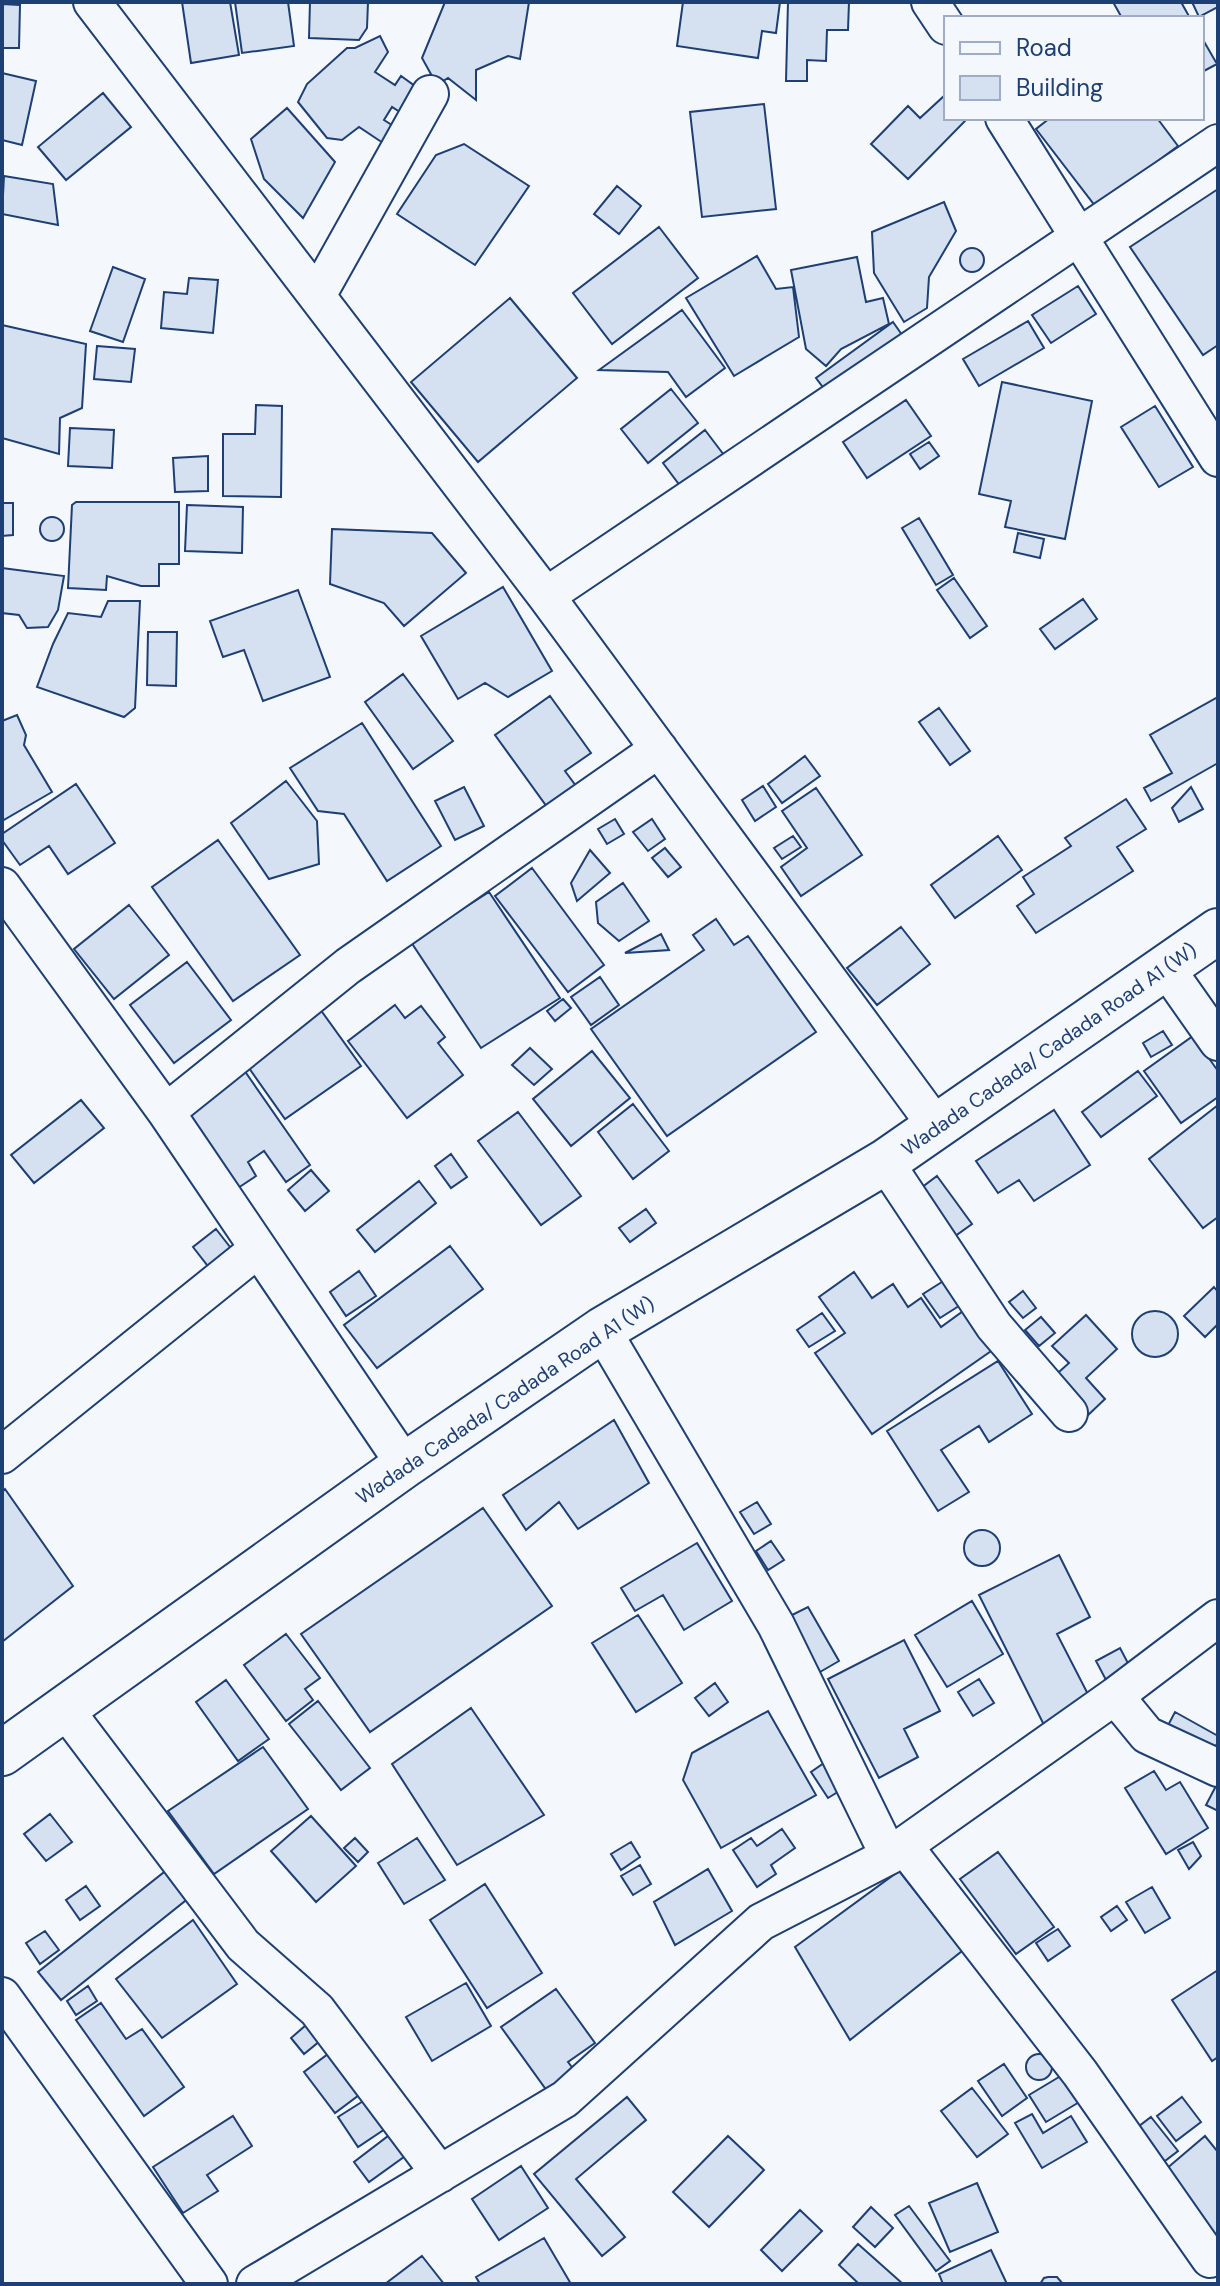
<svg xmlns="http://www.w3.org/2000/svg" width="1220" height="2286" font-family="'DM Sans',sans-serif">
	<rect width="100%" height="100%" fill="#f4f7fb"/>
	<path fill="#d5e0f0" stroke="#1d3f73" stroke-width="2" d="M182 2H230L239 55 191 63Z
		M235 2H288L294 46 242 53Z
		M310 2H368L367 28 359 40 309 38Z
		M445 2H529L520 59 508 56 476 70V100L448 78 437 85 422 58Z
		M683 2H780L776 33 762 31 758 58 677 46Z
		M788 2H849L848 30H827L826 61 807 60V81H786Z
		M1113 2H1181L1190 18H1122Z
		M1192 2H1218V7L1199 17Z
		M2 4 20 5 19 48H2Z
		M380 36 388 52 375 72 395 85 401 76 426 94 409 118 392 107 384 120 398 129 386 145 359 127 342 140 327 138 298 102 307 84 347 48H355Z
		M1202 38 1217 64 1202 72Z
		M2 73 36 81 22 145 2 140Z
		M103 93 131 127 66 180 38 147Z
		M944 96 946 98V118L967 119 908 179 871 144 908 106 920 118Z
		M764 104 776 209 702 217 690 112Z
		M287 108 335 162 303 218 264 179 251 139Z
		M1050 118H1157L1178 146 1096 207 1036 129Z
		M464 144 529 186 475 265 397 214 436 155Z
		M4 176 53 184 58 225 2 214Z
		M617 186 641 206 619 234 594 214Z
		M1218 189V345L1203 355 1130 247Z
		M944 202 956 231 929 277 927 308 904 322 874 273 872 232Z
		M659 227 698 278 612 344 573 293Z
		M960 260a12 12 0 1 1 24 0a12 12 0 1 1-24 0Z
		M757 256 776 289 793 287 799 337 734 376 686 298Z
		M857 257 866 302 883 298 889 324 841 349 826 366 806 349 791 270Z
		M113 267 145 279 123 342 90 331Z
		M189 278 218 280 213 333 161 328 164 292 187 294Z
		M1078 286 1096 314 1051 343 1032 315Z
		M510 298 577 378 478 462 411 382Z
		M682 310 725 368 686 397 668 372 599 370Z
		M1028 321 1044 348 979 386 963 359Z
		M893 322 907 342 831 398 816 378Z
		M2 325 86 344 82 408 60 418 59 454 2 438Z
		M97 346 135 349 131 382 94 379Z
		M1002 382 1092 401 1065 539 1005 527 1011 501 979 494Z
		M671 389 698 423 648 463 621 429Z
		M906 400 931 436 867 478 843 442Z
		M256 405 282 406 281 497 223 496V434H255Z
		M1155 406 1193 467 1159 487 1121 427Z
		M70 428 114 430 112 468 68 466Z
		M705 430 730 463 687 495 663 463Z
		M929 442 939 456 920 469 910 454Z
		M208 456V491L175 492 173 458Z
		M76 502H179V564H159V586H141L107 576 106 590 68 588 72 505Z
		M2 503H13V535L2 536Z
		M187 505 243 507 242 553 185 551Z
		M40 529a12 12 0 1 1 24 0a12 12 0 1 1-24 0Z
		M919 518 953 575 936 585 902 528Z
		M332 529 432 533 466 573 404 626 384 603 330 584Z
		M1018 533 1044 539 1040 558 1014 552Z
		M2 568 64 576 58 610 48 627 27 628 19 615 2 613Z
		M954 578 987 626 970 638 937 590Z
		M503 587 552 671 508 697 485 683 458 699 421 636Z
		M298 590 330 677 263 701 244 650 223 657 210 621Z
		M1083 599 1097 619 1055 649 1040 629Z
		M108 601H140L135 708 124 717 37 687 53 644 68 613 101 617Z
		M148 632H177L176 686 147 685Z
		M403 674 453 741 413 769 365 702Z
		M550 696 591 753 565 771 579 790 550 811 495 735Z
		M1218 697V763L1151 801 1144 788 1172 773 1150 735Z
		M939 708 970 751 950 765 919 722Z
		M17 715 26 735 24 745 52 792 2 821V721Z
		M362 723 441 846 387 881 344 814 318 811 290 768Z
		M805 756 820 776 782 803 768 784Z
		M286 781 317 821 319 864 269 879 231 823Z
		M76 784 115 843 68 874 49 846 20 865 2 840V834Z
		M763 786 776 807 755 821 742 800Z
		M464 787 484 826 455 840 435 801Z
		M1191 787 1203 809 1179 822 1172 808Z
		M816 788 862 855 801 896 781 867 807 848 782 811Z
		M1126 799 1146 829 1117 847 1133 871 1036 933 1017 906 1034 894 1023 877 1071 846 1065 838Z
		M615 819 624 834 607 844 598 829Z
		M652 819 665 839 648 851 633 832Z
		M793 836 801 847 782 859 774 848Z
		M998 836 1022 870 955 918 931 885Z
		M218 840 300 955 233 1001 152 887Z
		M665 848 681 867 668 877 652 858Z
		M590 850 610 873 577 901 571 883Z
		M532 868 604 965 568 992 495 896Z
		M623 883 649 921 619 941 598 923 596 902Z
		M489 892 560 998 481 1048 411 942Z
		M129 905 169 955 114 999 74 949Z
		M716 919 734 945 748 936 816 1032 667 1136 591 1029 704 950 693 935Z
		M901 927 930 964 877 1005 847 968Z
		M661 934 669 950 625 953Z
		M187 962 231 1020 174 1063 130 1005Z
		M600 977 619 1005 591 1025 571 997Z
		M563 999 571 1008 555 1021 547 1011Z
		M395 1005 405 1018 421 1006 445 1037 438 1043 463 1075 407 1118 348 1041Z
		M320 1009 361 1066 285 1119 244 1061Z
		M1163 1031 1172 1045 1151 1057 1143 1043Z
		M1193 1036 1218 1071V1097L1181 1123 1144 1071Z
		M530 1048 552 1069 534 1085 512 1065Z
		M592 1051 630 1098 571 1146 533 1099Z
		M244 1070 310 1165 286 1182 264 1151 248 1162 256 1176 235 1190 181 1113Z
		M1138 1071 1157 1096 1101 1137 1082 1112Z
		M81 1100 104 1128 34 1183 11 1155Z
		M633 1104 669 1151 633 1179 598 1132Z
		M1218 1105V1217L1203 1228 1149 1159Z
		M1054 1110 1090 1165 1034 1201 1019 1180 998 1193 976 1161Z
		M518 1112 581 1196 541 1225 478 1141Z
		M451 1154 467 1177 451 1188 435 1166Z
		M311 1170 329 1191 305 1211 288 1190Z
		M937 1176 972 1224 951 1239 917 1191Z
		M419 1181 436 1203 375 1252 357 1230Z
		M646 1209 656 1223 630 1242 619 1228Z
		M216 1229 237 1256 214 1274 193 1247Z
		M450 1246 483 1289 377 1368 344 1325Z
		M359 1271 376 1296 346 1316 330 1292Z
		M854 1272 872 1298 893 1284 908 1307 921 1298 941 1327 966 1309 994 1349 872 1434 815 1353 845 1333 819 1297Z
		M945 1280 962 1304 940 1318 923 1294Z
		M1214 1287 1218 1292V1324L1205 1337 1184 1316Z
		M1023 1291 1036 1308 1023 1318 1009 1302Z
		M1132 1334a23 23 0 1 1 46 0a23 23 0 1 1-46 0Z
		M822 1313 835 1331 809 1347 797 1330Z
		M1086 1315 1117 1349 1086 1378 1105 1399 1086 1417 1050 1380 1069 1363 1052 1346Z
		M1041 1317 1055 1333 1039 1346 1025 1330Z
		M998 1361 1032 1414 989 1442 979 1426 941 1450 969 1492 938 1511 887 1431Z
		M614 1420 649 1483 578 1529 559 1502 526 1530 503 1495Z
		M5 1489 73 1586 2 1642V1492Z
		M757 1502 771 1524 754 1534 740 1512Z
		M483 1508 552 1606 370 1732 301 1634Z
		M964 1548a18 18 0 1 1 36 0a18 18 0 1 1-36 0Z
		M771 1541 784 1560 768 1570 756 1551Z
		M697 1543 732 1601 684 1630 663 1595 635 1611 621 1588Z
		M1059 1555 1090 1617 1057 1634 1092 1702 1044 1725 979 1595Z
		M972 1601 1003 1654 947 1687 915 1635Z
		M808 1607 839 1661 820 1672 788 1617Z
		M638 1615 682 1683 636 1712 592 1643Z
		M286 1634 320 1678 305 1689 313 1700 286 1721 244 1665Z
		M904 1640 940 1711 904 1729 918 1757 879 1778 828 1679Z
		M1120 1648 1130 1667 1106 1680 1096 1661Z
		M979 1679 994 1703 973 1716 958 1692Z
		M226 1680 269 1739 238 1761 196 1702Z
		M715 1683 728 1702 709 1716 695 1698Z
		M318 1701 370 1768 341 1790 289 1724Z
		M471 1708 544 1815 457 1865 392 1764Z
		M768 1711 816 1795 721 1848 683 1780 692 1753Z
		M1175 1712 1218 1736V1742L1209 1758 1164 1733Z
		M263 1747 308 1809 214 1874 168 1811Z
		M824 1763 841 1790 828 1798 811 1772Z
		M1154 1771 1166 1790 1180 1782 1208 1828 1166 1854 1125 1788Z
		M1217 1784 1218 1785V1811L1206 1805Z
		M50 1814 72 1842 46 1861 24 1834Z
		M311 1816 356 1866 316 1902 271 1851Z
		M782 1829 795 1848 771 1865 776 1874 757 1887 733 1850 751 1838 757 1846Z
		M355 1838 368 1852 358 1862 344 1848Z
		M417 1838 445 1880 404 1904 378 1863Z
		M631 1842 640 1857 621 1870 611 1854Z
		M1193 1842 1201 1856 1189 1869 1178 1850Z
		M998 1852 1054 1927 1016 1954 960 1879Z
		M640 1865 651 1884 633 1895 621 1876Z
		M168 1869 190 1897 61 2000 38 1972Z
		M708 1869 732 1911 675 1945 654 1902Z
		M899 1871 962 1951 850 2040 795 1947Z
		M485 1884 542 1973 487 2008 430 1920Z
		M86 1886 100 1906 80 1920 66 1900Z
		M1152 1887 1170 1918 1145 1933 1126 1902Z
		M1117 1906 1127 1920 1111 1931 1101 1917Z
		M193 1920 237 1984 162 2038 116 1979Z
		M1058 1929 1070 1946 1048 1961 1036 1943Z
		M45 1931 59 1950 40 1964 26 1943Z
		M1218 1970V2057L1212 2061 1172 2000Z
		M466 1983 491 2026 432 2061 406 2017Z
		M88 1986 97 2001 76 2015 67 2001Z
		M556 1989 595 2043 568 2062 578 2075 550 2095 501 2027Z
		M101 2003 126 2039 142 2029 184 2087 144 2116 76 2020Z
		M313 2019 326 2036 304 2054 291 2038Z
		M336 2048 367 2089 335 2113 304 2072Z
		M1026 2067a13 13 0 1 1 26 0a13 13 0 1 1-26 0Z
		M1004 2064 1027 2098 1002 2116 978 2081Z
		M1069 2071 1086 2098 1046 2122 1029 2095Z
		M972 2088 1008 2134 977 2157 941 2111Z
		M627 2097 646 2120 576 2179 625 2237 602 2256 534 2174Z
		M1182 2097 1201 2122 1176 2141 1157 2116Z
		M368 2098 388 2127 358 2147 338 2117Z
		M1032 2114 1043 2133 1071 2116 1087 2142 1042 2168 1015 2123Z
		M233 2116 252 2146 207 2175 218 2191 183 2213 153 2167Z
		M1151 2117 1178 2151 1157 2167 1130 2133Z
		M392 2133 408 2154 369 2182 354 2162Z
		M728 2136 764 2170 709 2227 673 2192Z
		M1205 2136 1218 2152V2237L1214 2240 1159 2175Z
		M521 2166 548 2208 499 2240 472 2199Z
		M977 2183 998 2232 950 2252 929 2203Z
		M909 2206 950 2261 936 2271 895 2215Z
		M871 2207 893 2228 875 2247 853 2227Z
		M800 2210 822 2231 782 2271 761 2250Z
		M544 2238 571 2284H480L476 2277Z
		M858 2244 903 2284H859L839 2265Z
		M991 2250 1007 2284H943L939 2274Z
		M422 2256 444 2284H385Z
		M1048 2277H1057L1063 2284H1040L1044 2278Z"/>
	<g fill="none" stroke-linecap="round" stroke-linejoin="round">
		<g stroke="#1d3f73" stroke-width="40">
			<path id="street" d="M92 2 546 596 937 1127
				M930 2 946 26
				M1004 118 1218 458
				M317 296 430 94
				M546 596 1218 143
				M2 886 166 1112 405 1465
				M1166 968 1218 1042
				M166 1112 348 966 659 749
				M885 1162 994 1326 1069 1413
				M602 1330 776 1625 889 1856
				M2 1455 258 1249
				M1115 1696 1147 1735 1218 1768
				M64 1708 243 1945 317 2010 440 2174
				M904 1846 1080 2073 1210 2259
				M2 1996 209 2284
				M255 2284 565 2099 761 1922 889 1856 1115 1696 1218 1618"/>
		</g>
		<g stroke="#1d3f73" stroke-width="48">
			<path id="primary" d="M2 1753 405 1465 602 1330 885 1162 1218 931"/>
		</g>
		<use href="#street" stroke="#f4f7fb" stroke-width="36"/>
		<use href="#primary" stroke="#f4f7fb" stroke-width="44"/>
	</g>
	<g text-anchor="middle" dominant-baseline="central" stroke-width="6" stroke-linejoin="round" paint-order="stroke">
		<g font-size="20" fill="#1d3f73" stroke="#f4f7fb">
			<text transform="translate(1049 1049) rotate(-35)">Wadada Cadada/ Cadada Road A1 (W)</text>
			<text transform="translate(505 1400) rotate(-34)">Wadada Cadada/ Cadada Road A1 (W)</text>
		</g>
	</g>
	<rect width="1220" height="2286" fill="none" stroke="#1d3f73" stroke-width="8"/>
	<rect x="944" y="16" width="260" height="104" fill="#f4f7fb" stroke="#9eadc5" stroke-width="2"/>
	<rect x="960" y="42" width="40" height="12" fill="#f4f7fb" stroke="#9eadc5" stroke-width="2"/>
	<text x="1016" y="56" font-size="24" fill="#1d3f73">Road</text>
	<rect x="960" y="76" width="40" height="24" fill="#d5e0f0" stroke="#9eadc5" stroke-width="2"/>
	<text x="1016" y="96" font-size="24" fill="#1d3f73">Building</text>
</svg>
